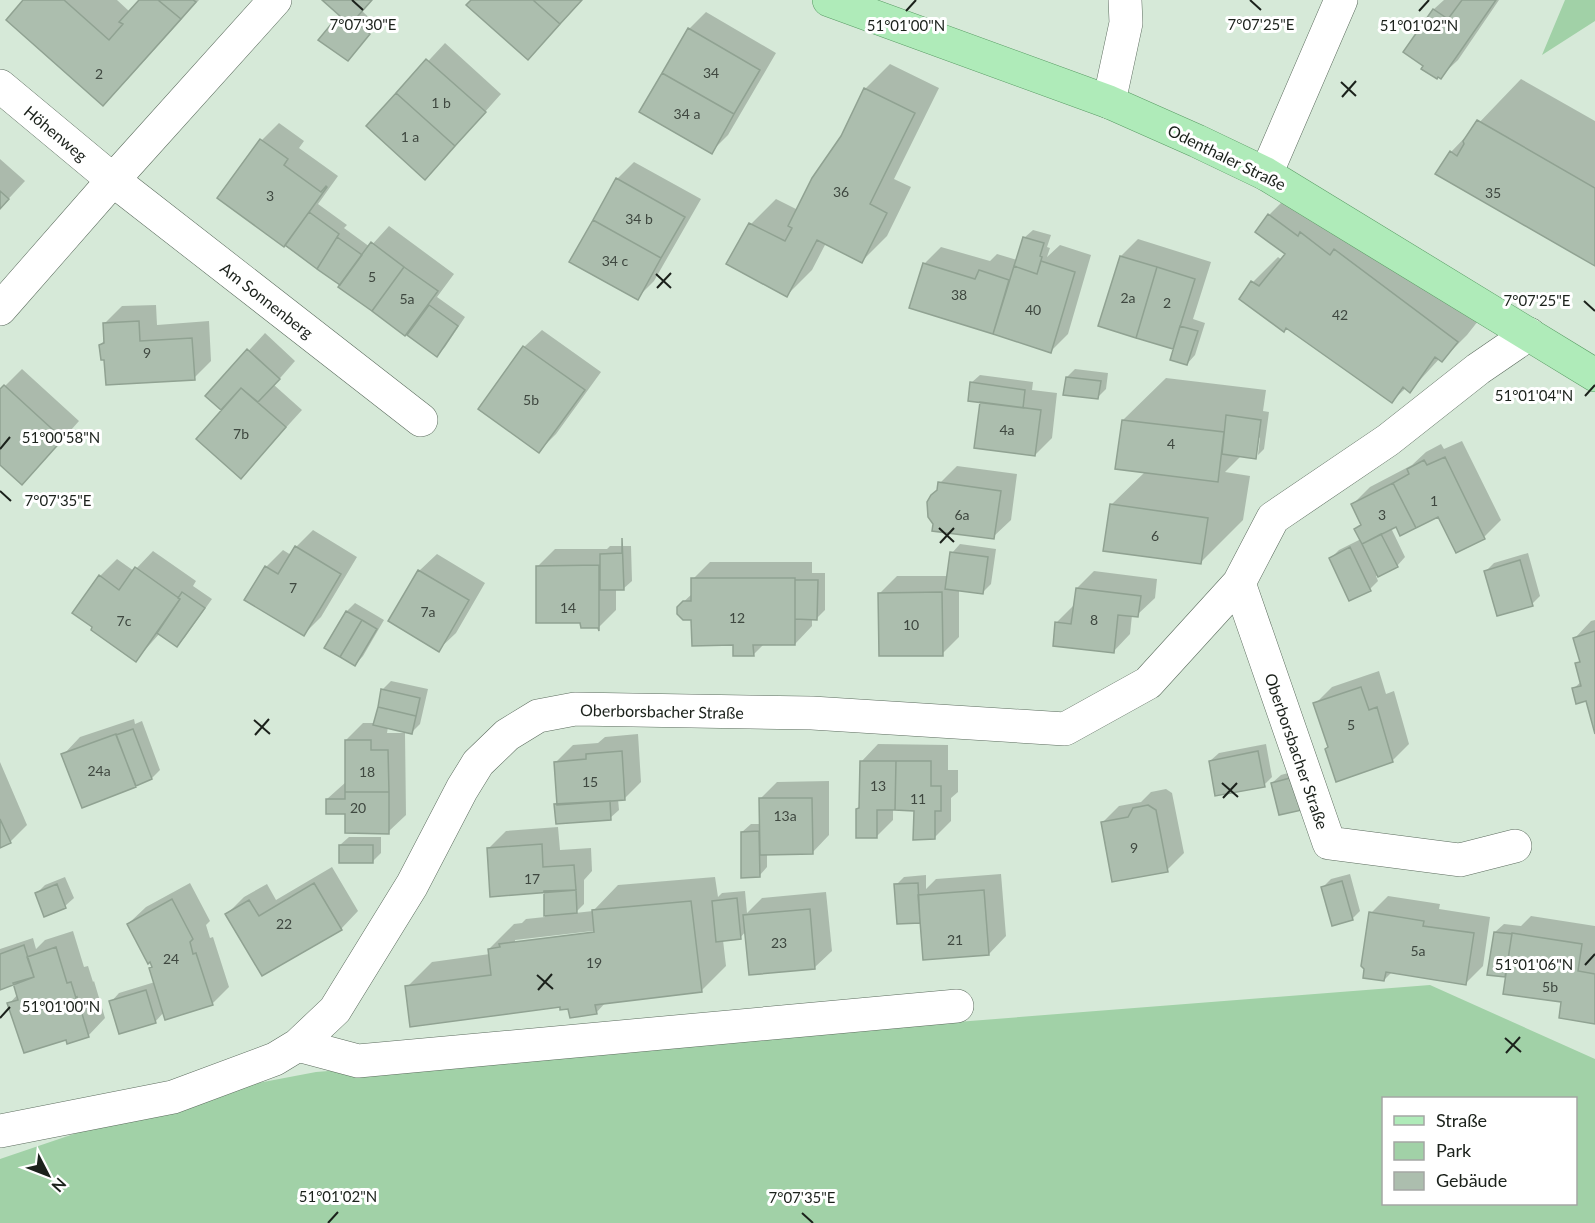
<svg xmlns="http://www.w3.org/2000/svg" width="1595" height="1223" font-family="Lato,sans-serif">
	<rect width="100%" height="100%" fill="#d6e9d8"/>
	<path fill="#a1d1a7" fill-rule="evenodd" d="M1565 0H1595V21L1542 55Z
		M1430 985 1595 1059V1223H0V1159L180 1098 316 1072ZM1384 1098H1576V1204H1384Z"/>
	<path fill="#0003" fill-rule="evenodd" d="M25 0H117L130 12 141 0H199L128 79 103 104Z
		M324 0H372L362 11 377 25 348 59 320 40 342 16Z
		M1444 0H1499L1458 60 1440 77 1405 52 1434 9Z
		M706 12 776 53 728 135 711 152 689 29Z
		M445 43 501 94 442 160 368 126Z
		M890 64 939 88 894 179 911 187 887 236 862 261 826 243 812 270 787 295 729 264 751 224 776 199 798 210 843 137 865 89Z
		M1521 79 1595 121V264L1451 152Z
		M279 123 304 141 299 148 338 176 318 204 347 225 344 228 370 247 389 226 454 274 437 297 465 317 445 347 437 355 219 198 262 140Z
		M0 159 25 181 0 208Z
		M634 162 701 199 654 281 637 298 617 179Z
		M1294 190 1482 316 1467 335 1442 360 1440 358 1410 391 1406 388 1392 401 1287 327 1241 299 1253 282 1278 257 1282 260 1287 253 1257 232 1269 215Z
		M1033 230 1051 235 1047 247 1050 248 1047 257 1060 245 1091 255 1068 334 1051 351 911 307 924 264 941 247 990 261 997 254 1017 260 1024 238Z
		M1138 239 1211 262 1193 319 1205 323 1195 355 1187 364 1177 344 1173 348 1121 256Z
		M156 305 157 325 209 321 211 361 194 378 102 359 101 344 105 340V323L122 306Z
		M542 330 601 372 556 434 539 451 480 408 524 347Z
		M265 333 295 361 274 385 302 410 241 477 223 410 207 396Z
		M22 369 79 421 39 466 0 463V391Z
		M1075 369 1108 373 1106 389 1098 397 1067 377Z
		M980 375 1033 382 1032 390 1057 393 1052 438 1035 455 981 401 971 383Z
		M1166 378 1266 390 1263 411 1269 412 1264 449 1258 455 1260 437 1257 441 1256 457 1242 455 1225 472 1250 476 1243 520 1200 563 1111 505 1146 471 1123 420Z
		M1462 441 1501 520 1484 537 1456 551 1438 515 1396 525 1391 528 1405 557 1397 566 1376 576 1378 581 1370 589 1331 558 1339 550 1361 539 1356 529 1362 523 1353 504 1370 487 1412 465 1426 452 1441 444 1444 449Z
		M957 466 1017 474 1011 520 993 537 939 488 940 483Z
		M313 530 357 557 321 617 304 634 266 567 283 550 291 555 296 547Z
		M960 544 996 549 991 584 983 592 959 589V637L942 654 880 593 897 576H949L952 553Z
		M610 546H631L632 581 623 589H616V610L599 627 538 566 555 549H607Z
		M153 551 196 581 193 586 212 599 185 637 177 645 160 633 136 660 100 576 117 559 134 571Z
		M1528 553 1540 596 1532 604 1486 571 1494 563Z
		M437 554 485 583 456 633 438 650 419 571Z
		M710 562H812V573H825V610L817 618H812V626L795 644H764L753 655 693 619 678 607 693 593V579Z
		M1094 571 1157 579 1155 598 1137 615H1132L1130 634 1113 652 1057 622 1074 605 1077 588Z
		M355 603 384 620 363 656 355 665 326 647 347 611Z
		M1595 620V728L1587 699 1573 689 1582 681 1577 664 1581 660 1574 639 1591 621Z
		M1379 671 1386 694 1394 691 1409 744 1392 761 1329 747 1315 704 1332 687Z
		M391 681 428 689 420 724 412 732 388 727 387 733H405L406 815 388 832 347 813 327 799 346 782V740L363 723H375L383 689Z
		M134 719 135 724 142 721 160 770 152 778 135 786 63 755 80 737Z
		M638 734 641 782 624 799H618L619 810 610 818 558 803 556 762 573 745 598 743 605 737Z
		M878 744 948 745V770H958V792L951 798V821L934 838 915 809H893V820L876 837 861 806V762Z
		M1266 744 1272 777 1264 785 1210 761 1219 753Z
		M0 762 27 825 10 842 0 846Z
		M1302 769 1310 800 1272 783 1281 775Z
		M829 781V835L812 853 767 854V867L759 876 742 832 751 824H761L760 799 777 782Z
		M1166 789 1172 793 1184 853 1167 870 1102 823 1119 806 1141 802 1151 792Z
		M558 827 560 850 591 848 592 871 584 880V904L575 913 593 911 618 885 715 877 718 897 722 893 745 891 747 913 762 898 826 892 832 951 814 968 746 931 740 938 723 940 726 966 701 991 606 1002 596 1013 561 1006 407 987 432 962 490 954 489 949 514 924 522 923 526 919 545 917V892L489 848 506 831ZM601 930 602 933 515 943V940Z
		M349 837H381V853L373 861 340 845Z
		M332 867 358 911 341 929 227 914 244 897 267 884 276 900Z
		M1001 874 1006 936 989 954 921 919 919 921 896 885 904 877 926 875V889L936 879Z
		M1350 874 1360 911 1352 919 1323 887 1331 879Z
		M65 877 74 898 65 906 37 893 45 885Z
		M190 883 210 921 206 925 210 938 213 937 229 987 212 1004 164 1012 155 1022 111 1002 119 993 155 982 153 966 128 924 146 907Z
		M1388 896 1440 904 1439 909 1490 917 1483 966 1466 983 1392 972 1384 980 1371 913Z
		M1531 916 1595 926V1022L1563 1001 1508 972 1505 976 1495 932 1504 924 1521 926Z
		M73 931 84 967 88 966 93 982 94 981 105 1018 88 1036 67 1038 9 1004 18 994 14 982 0 986V949L33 938 36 949 45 940Z"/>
	<path fill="#acbeae" stroke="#90a292" stroke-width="1.5" d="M23 0H64L109 40 123 24 119 22 139 0H158L181 19 103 106 6 20Z
		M158 0H193L196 2 181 19Z
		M322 0H372L350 25Z
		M471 0H533L560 24 528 60 466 5Z
		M533 0H582L560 24Z
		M1462 0H1496L1441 79 1438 77 1437 79 1421 69 1423 66 1403 52 1433 9 1448 19Z
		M343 19 350 25 354 20 370 34 348 61 318 40 333 22 338 25Z
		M688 28 760 70 734 114 662 73Z
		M426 59 486 112 455 146 396 93Z
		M662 73 734 114 712 154 639 112Z
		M864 88 915 113 870 204 887 213 862 263 817 240 787 297 726 264 749 223 785 241 792 228 788 226 812 178 841 136Z
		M396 93 455 146 425 180 366 126Z
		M1477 120 1595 188V266L1435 174 1450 151 1457 156 1464 144 1463 141Z
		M260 139 288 159 284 165 321 192 326 186 327 187 284 247 217 198Z
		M616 178 685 217 661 258 593 220Z
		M0 191 9 199 0 209Z
		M309 212 339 234 317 269 285 245Z
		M1268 214 1298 236 1300 232 1330 255 1334 249 1458 342 1442 362 1435 357 1410 393 1403 387 1392 403 1286 328 1284 332 1239 299 1251 281 1259 286 1285 254 1255 232Z
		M593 220 661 258 638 300 569 262Z
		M337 237 362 255 340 285 317 269Z
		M1023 237 1044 243 1040 256 1042 257 1037 274 1014 266Z
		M371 242 404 267 372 311 338 287Z
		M1120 256 1157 267 1136 338 1098 326Z
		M1041 261 1075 272 1051 353 993 334 1014 266 1037 274Z
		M923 263 975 279 979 270 1009 280 993 334 909 308Z
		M404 267 438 291 405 336 372 311Z
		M1157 267 1195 279 1173 349 1136 338Z
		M429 305 458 326 437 357 407 335Z
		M139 321 140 341 192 338 195 380 106 385 104 360H101L99 345 104 343 103 323Z
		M1180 326 1198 331 1187 365 1170 360Z
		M523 346 585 390 539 453 478 409Z
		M247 349 280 379 258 402 241 388 221 410 205 396Z
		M1066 377 1101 381 1098 399 1063 395Z
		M970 382 1025 390 1023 408 968 401Z
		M4 385 63 439 22 485 0 465V389Z
		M241 388 286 427 241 479 196 439Z
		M980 402 1041 410 1035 456 974 448Z
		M1226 415 1261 420 1256 459 1222 454Z
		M1122 420 1224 432 1218 482 1115 469Z
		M1445 457 1485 539 1456 553 1438 517 1416 528 1393 483 1409 474 1407 469 1424 460 1427 465Z
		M938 482 1001 491 994 539 932 531 933 524 928 517 927 502 931 495 937 490Z
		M1393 483 1416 528 1400 536 1396 527 1362 544 1354 529 1361 525 1351 504Z
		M1110 504 1208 518 1201 564 1103 551Z
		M1381 534 1398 567 1378 577 1362 544Z
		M622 538 624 590H600V554L622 553Z
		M295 546 341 574 304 636 244 600 265 566 278 574Z
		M1350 547 1371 591 1349 601 1329 558Z
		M950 552 988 557 983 594 945 589Z
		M1520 560 1533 606 1497 616 1484 571Z
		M599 565V631L598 628H581L580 623H536V566Z
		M135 567 180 599 136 662 91 630 92 627 72 613 99 575 119 590Z
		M418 570 469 600 439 652 388 621Z
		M691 578H795V645H753L754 656H733V645L692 646 691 620H683L677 614V607L683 601H691Z
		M795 580H818L817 620 795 619Z
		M1076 588 1141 596 1138 617 1118 615 1114 653 1053 646 1055 622 1071 624Z
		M182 592 205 608 177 647 157 633 180 599 178 598Z
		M942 592 943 656H879L878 593Z
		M346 611 362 620 340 657 324 648Z
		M362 620 377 629 355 666 340 657Z
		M1595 631V734L1586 701 1576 704 1572 688 1581 686 1575 663 1580 662 1573 638Z
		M1361 687 1369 710 1377 707 1393 762 1336 782 1325 749 1328 747 1313 703Z
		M381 689 420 698 416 716 378 707Z
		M378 707 416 716 412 734 373 725Z
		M133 729 152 779 136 786 116 735Z
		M116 734 136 787 82 808 61 754Z
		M345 740H371V750H388L389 792H345Z
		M622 751 625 800 557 805 554 762 586 759V754Z
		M1258 751 1265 787 1215 796 1209 761Z
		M860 761H896L895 810H877V838H856V809L859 808Z
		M896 761H931V786H941V811H935V839L913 840 914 811 895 810Z
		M1294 777 1302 810 1279 815 1271 783Z
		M345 792H389V834L345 833V814H326V799H345Z
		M759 798H812L813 854 760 855Z
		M610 801 611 820 556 824 554 804Z
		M1148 805 1156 810 1168 872 1112 882 1101 822 1128 817 1133 808Z
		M0 819 11 843 0 848Z
		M759 831 760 877 741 878V832Z
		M542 844 543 867 574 865 576 890 490 897 487 848Z
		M339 845H373V863H339Z
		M1342 881 1353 920 1332 926 1321 887Z
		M314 883 342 930 262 976 225 914 249 900 259 916Z
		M918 883 920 923 897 924 894 884Z
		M57 884 66 908 44 917 35 893Z
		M576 890 577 913 544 916V891Z
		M984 890 989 955 923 960 918 895Z
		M737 898 741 939 716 942 712 901Z
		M172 899 193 939 190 942 193 954 196 953 213 1005 165 1020 149 968 152 967 150 962 148 964 127 924Z
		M691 901 702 992 595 1005 597 1014 570 1018 568 1009 560 1010V1007L410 1027 405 986 491 975 488 949 500 947 499 944 594 932 592 910Z
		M810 909 815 969 749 975 743 915Z
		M1369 912 1424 921 1423 926 1474 933 1466 985 1386 972 1384 981 1363 978 1364 969 1361 966Z
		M1494 932 1512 934 1505 977 1487 975Z
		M1512 933 1582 944 1578 971 1595 974V1024L1559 1018 1561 1002 1503 994Z
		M24 945 34 977 0 990V954Z
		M56 947 67 983 71 982 76 998 77 997 89 1037 67 1044 66 1040 24 1053 7 1003 18 1000 13 983 34 977 27 957Z
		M146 990 156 1023 119 1034 109 1001Z"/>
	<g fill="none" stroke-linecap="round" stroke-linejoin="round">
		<g stroke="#5c6c5e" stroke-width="34">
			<path id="minor" d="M0 86 113 180 421 420
				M1109 102 1126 23 1125 0
				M1266 174 1341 0
				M0 309 113 180 275 0
				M1239 583 1329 843 1460 860 1515 846
				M298 1045 358 1061 957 1006
				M0 1131 173 1097 275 1059 298 1045 335 1010 412 885 462 789 478 763 507 735 538 716 575 709 812 713 1065 729 1148 683 1239 583 1273 518 1388 440 1478 369 1529 334"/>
		</g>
		<g stroke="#599b64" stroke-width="34">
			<path id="major" d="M829 0 1109 102 1197 141 1266 174 1595 375"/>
		</g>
		<use href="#minor" stroke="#fff" stroke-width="33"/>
		<use href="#major" stroke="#afebb9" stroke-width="33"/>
	</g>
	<path fill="none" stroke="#1b211b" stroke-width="2" d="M352 0 363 10M1250 0 1261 10M906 11 916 0M1419 11 1429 0M1341 82 1356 96M1342 97 1356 81M656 274 671 288M657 288 671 273M1584 301 1595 311M1585 396 1595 385M0 449 10 437M0 491 11 501M939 528 954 542M940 543 954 528M254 720 270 734M255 735 269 719M1222 783 1238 797M1223 798 1237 783M1585 965 1595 954M537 975 553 989M538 990 552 974M0 1018 10 1007M1505 1038 1521 1052M1506 1053 1520 1037M802 1213 813 1223M328 1223 338 1212"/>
	<g text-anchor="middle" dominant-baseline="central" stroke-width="6" stroke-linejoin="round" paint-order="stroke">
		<g font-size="14" fill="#3f4840">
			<text x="711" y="72">34</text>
			<text x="99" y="73">2</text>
			<text x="441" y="102">1 b</text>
			<text x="687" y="113">34 a</text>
			<text x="410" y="136">1 a</text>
			<text x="841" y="191">36</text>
			<text x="1493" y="192">35</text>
			<text x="270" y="195">3</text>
			<text x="639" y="218">34 b</text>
			<text x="615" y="260">34 c</text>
			<text x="372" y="276">5</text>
			<text x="959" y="294">38</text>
			<text x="1128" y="297">2a</text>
			<text x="407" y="298">5a</text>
			<text x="1167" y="302">2</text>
			<text x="1033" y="309">40</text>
			<text x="1340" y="314">42</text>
			<text x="147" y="352">9</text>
			<text x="531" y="399">5b</text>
			<text x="1007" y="429">4a</text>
			<text x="241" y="433">7b</text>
			<text x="1171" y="443">4</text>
			<text x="1434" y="500">1</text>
			<text x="962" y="514">6a</text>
			<text x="1382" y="514">3</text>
			<text x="1155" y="535">6</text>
			<text x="293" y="587">7</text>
			<text x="568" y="607">14</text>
			<text x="428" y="611">7a</text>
			<text x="737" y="617">12</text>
			<text x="1094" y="619">8</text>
			<text x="124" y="620">7c</text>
			<text x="911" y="624">10</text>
			<text x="1351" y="724">5</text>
			<text x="99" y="770">24a</text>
			<text x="367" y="771">18</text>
			<text x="590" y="781">15</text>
			<text x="878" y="785">13</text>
			<text x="918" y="798">11</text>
			<text x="358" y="807">20</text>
			<text x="785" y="815">13a</text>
			<text x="1134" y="847">9</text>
			<text x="532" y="878">17</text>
			<text x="284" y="923">22</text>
			<text x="955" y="939">21</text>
			<text x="779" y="942">23</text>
			<text x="1418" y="950">5a</text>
			<text x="171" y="958">24</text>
			<text x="594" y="962">19</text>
			<text x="1550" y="986">5b</text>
		</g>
		<g font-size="16" fill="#1b211b" stroke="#fff">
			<text transform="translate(56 133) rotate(40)">Höhenweg</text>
			<text transform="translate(1227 157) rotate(26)">Odenthaler Straße</text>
			<text transform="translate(267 300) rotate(38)">Am Sonnenberg</text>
			<text transform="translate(662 711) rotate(1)">Oberborsbacher Straße</text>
			<text transform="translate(1297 751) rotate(71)">Oberborsbacher Straße</text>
		</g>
	</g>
	<g font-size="15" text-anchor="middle" fill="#1b211b" stroke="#fff" stroke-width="6" stroke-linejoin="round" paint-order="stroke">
		<text x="363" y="30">7°07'30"E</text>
		<text x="1261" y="30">7°07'25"E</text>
		<text x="906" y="31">51°01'00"N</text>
		<text x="1419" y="31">51°01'02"N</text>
		<text x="1537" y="306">7°07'25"E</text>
		<text x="1534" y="401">51°01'04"N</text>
		<text x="61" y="443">51°00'58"N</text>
		<text x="58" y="506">7°07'35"E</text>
		<text x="1534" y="970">51°01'06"N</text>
		<text x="61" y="1012">51°01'00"N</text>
		<text x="338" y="1202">51°01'02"N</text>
		<text x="802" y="1203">7°07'35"E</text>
	</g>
	<rect x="1382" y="1097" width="195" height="108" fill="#ffffff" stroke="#a4a6a4" stroke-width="1.5"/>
	<rect x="1394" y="1116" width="30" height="9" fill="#afebb9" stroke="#a4a6a4" stroke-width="1.5"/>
	<text x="1436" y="1127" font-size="18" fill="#1b211b">Straße</text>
	<rect x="1394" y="1142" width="30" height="18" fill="#a1d1a7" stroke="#a4a6a4" stroke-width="1.5"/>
	<text x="1436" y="1157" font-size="18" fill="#1b211b">Park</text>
	<rect x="1394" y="1172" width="30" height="18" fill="#acbeae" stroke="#a4a6a4" stroke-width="1.5"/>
	<text x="1436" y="1187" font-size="18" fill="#1b211b">Gebäude</text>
	<g transform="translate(48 1175) rotate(132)" stroke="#ffffff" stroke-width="4.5" paint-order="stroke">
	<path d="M0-4.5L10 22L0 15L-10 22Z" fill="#1b211b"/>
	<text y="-9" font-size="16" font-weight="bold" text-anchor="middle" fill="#1b211b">N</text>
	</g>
</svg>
